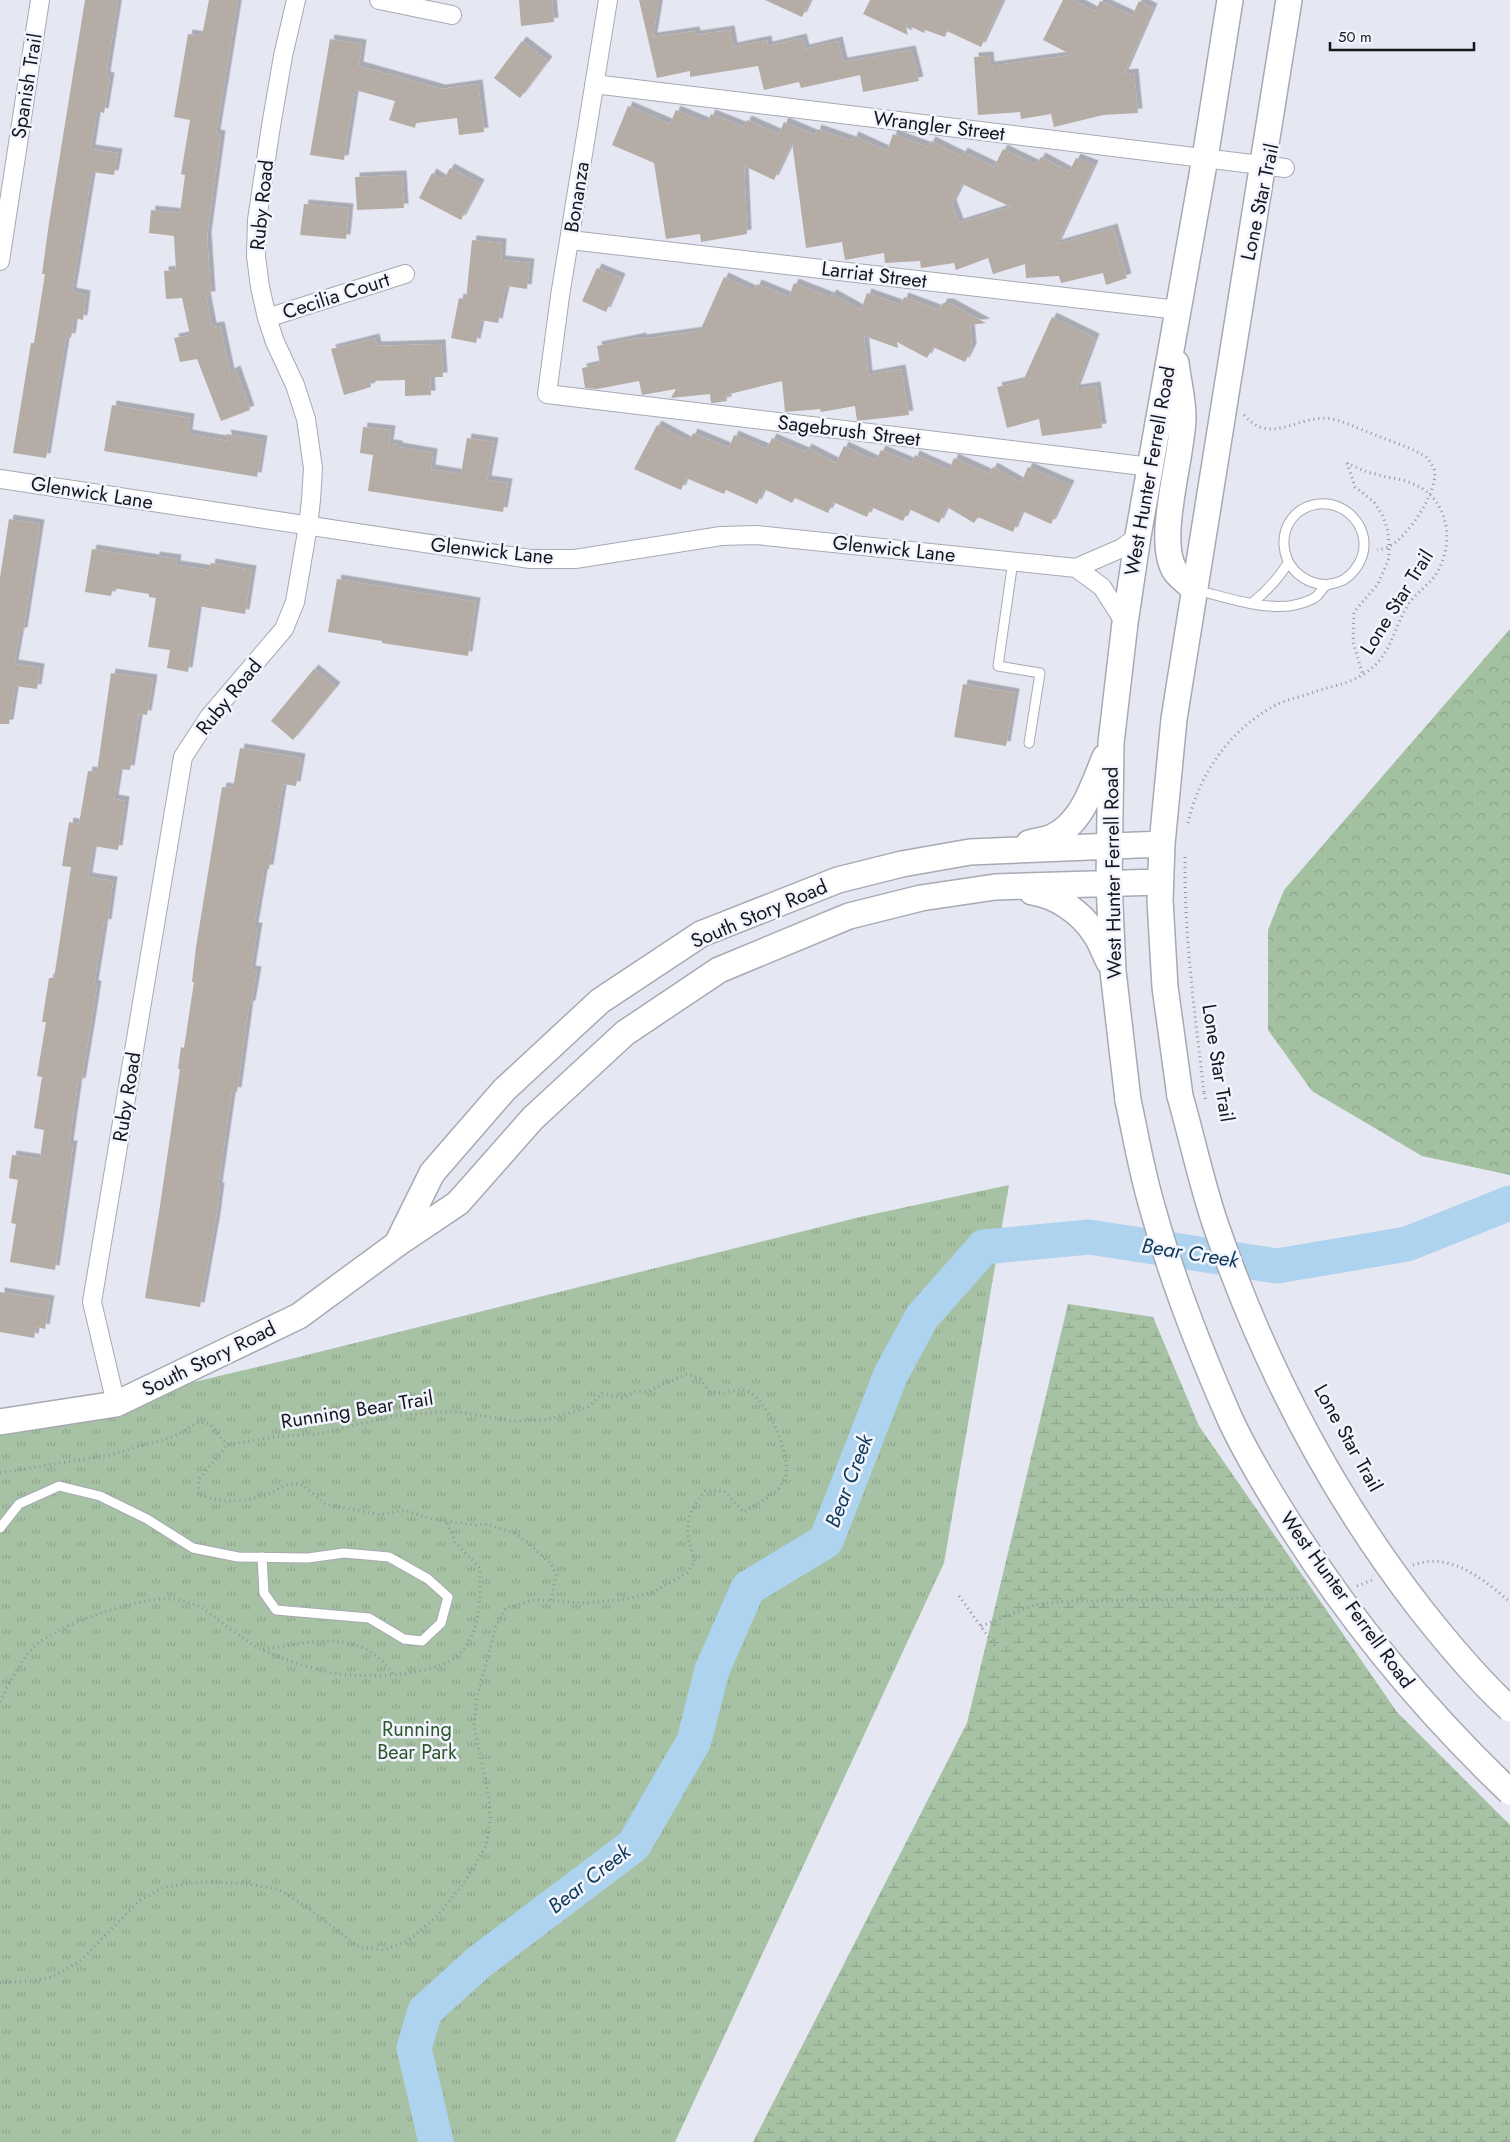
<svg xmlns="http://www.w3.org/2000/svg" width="1510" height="2142" font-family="Jost,sans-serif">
	<defs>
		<pattern id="forest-crowns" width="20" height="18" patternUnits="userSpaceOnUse" patternTransform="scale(1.25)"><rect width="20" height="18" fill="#a3c0a0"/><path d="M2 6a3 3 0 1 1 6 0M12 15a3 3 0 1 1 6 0" fill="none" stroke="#8ca489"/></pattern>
		<pattern id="wetland-marsh" width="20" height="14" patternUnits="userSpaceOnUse" patternTransform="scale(1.25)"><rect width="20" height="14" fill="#a6c1a3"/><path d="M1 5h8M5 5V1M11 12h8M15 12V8" fill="none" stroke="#8ea58c"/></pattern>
		<pattern id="park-tufts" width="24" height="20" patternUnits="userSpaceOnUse" patternTransform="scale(1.25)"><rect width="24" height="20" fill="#a6c1a3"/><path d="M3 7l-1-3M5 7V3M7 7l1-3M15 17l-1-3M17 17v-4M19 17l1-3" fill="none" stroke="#8ea58c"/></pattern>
		<filter id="shadow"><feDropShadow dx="4.5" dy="-4.5" stdDeviation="0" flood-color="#0004"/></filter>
	</defs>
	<rect width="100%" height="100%" fill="#e5e7f2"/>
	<path fill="url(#forest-crowns)" d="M1510 629V1175L1422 1156 1312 1091 1268 1030V930L1284 890Z"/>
	<path fill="url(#wetland-marsh)" d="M1068 1304 1153 1317 1199 1426 1397 1712 1510 1825V2142H753L967 1723Z"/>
	<path fill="url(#park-tufts)" d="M1009 1185 944 1563 675 2142H0V1428L295 1358 860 1217Z"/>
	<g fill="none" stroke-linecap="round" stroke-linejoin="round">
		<path stroke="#aed3ef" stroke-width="35" d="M436 2142 414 2048 425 2011 478 1963 634 1845 694 1741 712 1670 748 1588 826 1541 891 1374 922 1317 984 1247 1089 1237 1277 1266 1407 1244 1510 1203"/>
	</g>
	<path fill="#b5aca5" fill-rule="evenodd" filter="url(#shadow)" d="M85 0H118L106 76 110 77 104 113 97 111 91 149 118 153 114 175 92 172 72 292 86 295 83 320 74 318 71 338 66 337 46 458 13 453 31 343H34L45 274H42L49 223Z
		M209 0H238L216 134 221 135 207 236 211 296H206L212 327 220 326 230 373 236 370 250 410 221 421 197 359 180 362 174 338 190 335 182 298 166 299 164 271 176 270 174 236 149 233 151 210 180 213 185 175 181 174 190 120 174 117 188 34 202 36Z
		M519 0H552L554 22 521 26Z
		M639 0H659L653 37 695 31 696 35 730 30 733 47 767 40 768 46 802 38 805 49 838 41 843 62 911 50 919 81 863 92 860 75 801 88 799 82 764 90 758 66 690 77V71L657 78Z
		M765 0H810L802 17Z
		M870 0H1003L981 47 947 31 945 37 925 30 924 33 905 24 908 35 863 14Z
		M1063 0H1073L1095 12 1100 1 1132 16 1139 1 1153 8 1124 74 1134 73 1138 113 1103 115 1054 127 1051 114 1021 119 1020 112 978 115 974 57 989 56 990 66 1072 55 1043 40Z
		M330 39 362 44 359 66 441 89 478 84 484 132 459 135 457 118 416 123 415 128 389 120 395 101 355 90 344 160 310 155Z
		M522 41 548 61 520 98 494 78Z
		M628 106 670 124 676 110 707 123 711 114 744 127 747 120 779 134 784 122 815 135 817 129 852 141 854 136 887 151 893 134 928 147 931 141 961 156 963 152 994 167 1003 149 1036 165 1041 157 1069 172 1076 158 1094 165 1057 244 1113 228 1127 278 1106 285 1103 273 1061 283 1059 276 1026 278 1025 264 993 274 988 258 956 270 954 263 921 268 920 261 885 263 884 253 845 260 842 242 806 248 792 142 774 180 744 166 747 234 701 242 700 234 666 239 654 163 612 145ZM962 184 1011 207 959 223 952 204Z
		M450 168 480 184 461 220 419 198 432 173 443 180Z
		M402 175 404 208 357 210 355 177Z
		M304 204 349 208 346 239 300 235Z
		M472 240 502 243 501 260 530 263 527 289 506 286 498 323 481 320 476 343 451 338 459 298 466 300Z
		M597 268 621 278 606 312 582 301Z
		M724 277 754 291 757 284 789 297 794 283 830 297 832 294 861 310 867 293 901 305 904 297 939 310 943 303H949L986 323 970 325 972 348 965 362 933 347 927 358 897 342 898 348 864 336 868 375 901 369 909 415 857 421 855 406 821 412 820 409 785 412 782 381 726 395 727 401 713 403H711L710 394 671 398 676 389 642 395 639 381 597 389 585 388 582 368 600 364 597 346 642 337V339L700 331Z
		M1052 317 1095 338 1076 389 1096 386 1102 428 1042 436 1039 419 1007 428 997 387 1023 381Z
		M375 338 377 346 441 344 443 377H430L431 395 405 396V380L370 381 371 387 344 395 331 349Z
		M112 405 190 418 188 434 228 441 226 434 263 440 257 477 104 451Z
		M657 425 689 442 693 433 729 448 734 435 767 449 772 438 805 452 807 448 836 463 844 446 876 461 881 450 912 463 915 455 949 470 954 458 989 474 993 467 1021 483 1028 467 1070 485 1051 524 1022 511 1013 532 978 517 974 523 947 507 939 523 909 509 903 521 871 507 867 517 833 502 828 513 795 498 792 503 764 489 757 504 726 490 724 494 686 478 681 490 634 469Z
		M363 427 391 430 389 444 398 445V447L433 453 431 469 461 474 467 438 494 442 487 480 508 483 503 512 368 491 373 455 360 453Z
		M9 519 40 524 23 632H20L14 664 40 668 37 689 15 686 9 724H0V578Z
		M92 549 155 559V556L177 559 176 565 210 570 211 563 252 570 245 614 198 606 188 672 167 668 170 650 148 647 156 598 149 597V594L113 588 111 596 85 592Z
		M337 579 476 602 468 656 382 643V641L328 632Z
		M314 669 336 687 293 740 271 721Z
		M111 673 153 679 147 715 139 714 130 770 119 769 114 799 125 801 118 850 93 846 88 877 113 881 107 924 104 923 94 985H97L90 1030 81 1083 78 1082 69 1145H73L55 1270 10 1262 16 1224 11 1223 18 1180 9 1178 12 1155 40 1159 44 1130 34 1128 42 1077 37 1076 46 1022H42L49 978H54L71 867 62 866 69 822 79 824 88 771 97 772Z
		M963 684 1015 693 1006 746 954 737Z
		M240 748 301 758 296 786 283 784 269 869H264L254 927H258L251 970 257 971 251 1005H249L237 1092 232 1091 218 1187H220L216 1218 200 1307 145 1298 160 1206 180 1069H178L181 1047 184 1048 194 982H192L196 947 222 787 233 788Z
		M0 1292 50 1300 45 1329 36 1327 34 1338 0 1332Z"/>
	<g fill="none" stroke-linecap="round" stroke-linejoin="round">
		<g stroke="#a7a9b3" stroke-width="11">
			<path id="service" d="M1013 561 998 666 1040 673 1029 743
				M1196 590C1225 597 1258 609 1289 606 1297 605 1311 601 1317 596 1320 593 1323 587 1327 585 1331 583 1335 584 1338 582 1346 580 1354 572 1358 565 1376 536 1351 501 1319 504 1271 509 1271 581 1327 585
				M1252 603C1267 591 1278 579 1288 563
				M0 1528 19 1504 59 1486 100 1496 147 1519 193 1548 238 1557 308 1558 344 1553 389 1557 428 1579 448 1597 441 1623 422 1641 404 1639 369 1618 276 1610 264 1593 262 1557"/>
		</g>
		<g stroke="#a7a9b3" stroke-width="20">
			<path id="minor" d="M379 0 452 15
				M608 0 560 296 547 394 1151 467
				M594 84 1285 168
				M570 240 1178 310
				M0 261 40 0
				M267 318 405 274
				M0 479 530 559H575L721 536 756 535 1076 568 1122 548 1138 536
				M1076 568 1102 587 1125 623
				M116 1404 92 1302 183 757 209 717 284 629 295 602 308 526 311 500 313 468 306 419 295 385 275 342 267 318 260 287 256 256 257 220 271 126 283 56 296 0"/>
		</g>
		<g stroke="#a7a9b3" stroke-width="28">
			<path id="secondary" d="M1176 363C1178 381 1183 399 1183 417 1183 455 1155 540 1175 571 1180 578 1189 584 1195 590
				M1029 843C1036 841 1045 840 1052 837 1083 823 1093 785 1105 757
				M1032 892C1057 896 1081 912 1095 934 1101 942 1104 953 1109 962
				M1180 1096 1165 987 1160 900 1162 844 1174 719 1289 0
				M1128 1100 1113 971 1109 883 1111 743 1125 623 1138 536 1205 158 1230 0
				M397 1244 432 1173 504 1090 600 1001 701 934 838 880 902 864 970 852 1162 844
				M0 1422 116 1404 299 1316 397 1244 458 1203 533 1118 625 1033 719 970 849 916 921 898 995 887 1160 882"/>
		</g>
		<path stroke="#93949c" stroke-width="3" stroke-dasharray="1 4" stroke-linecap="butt" d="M1244 415C1271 447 1300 413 1331 419 1344 421 1356 428 1368 432 1387 440 1407 446 1425 456 1429 460 1432 464 1434 469 1440 489 1407 539 1388 547 1385 549 1381 549 1377 550
			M1347 463 1355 487 1374 502 1383 516 1388 531 1389 547V558L1378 584 1354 612 1353 642 1363 675
			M1188 823C1199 774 1230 729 1276 705 1285 700 1297 698 1308 694 1326 687 1347 685 1364 674 1394 654 1392 628 1410 602 1419 590 1431 584 1438 571 1455 539 1448 497 1411 483 1400 478 1387 478 1375 474 1365 472 1356 467 1347 463
			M1185 857C1184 936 1195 1014 1204 1093
			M0 1473 110 1455 173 1437 199 1422 210 1424 227 1445
			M1413 1565C1451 1551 1484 1580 1510 1602
			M1357 1586 1372 1580
			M959 1596 995 1646
			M981 1626 1034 1605 1065 1601 1289 1599 1312 1597
			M263 1649C313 1643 360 1626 394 1675
			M0 1702C10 1682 19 1662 34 1647 56 1625 132 1600 163 1599 176 1598 189 1602 201 1607 222 1622 243 1641 267 1652 286 1660 320 1672 340 1674 370 1678 441 1676 461 1652 482 1628 480 1598 480 1568L455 1542 446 1521
			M0 1983 31 1981 52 1977 79 1962 139 1901 164 1887 202 1882 239 1883 278 1889 307 1907 359 1947 384 1950 408 1941 438 1915 464 1883 486 1846 490 1818 489 1797 474 1726 477 1697 496 1627 506 1608 534 1600 589 1603 626 1599 651 1593 687 1573 695 1561C684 1530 684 1516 706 1490L724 1491 744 1512C757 1503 779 1494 785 1478 793 1458 767 1398 747 1391 739 1388 732 1392 724 1393 720 1393 714 1392 709 1391L700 1379 687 1374 646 1392 636 1391 622 1398 602 1393 588 1407 547 1420 514 1421 452 1411 393 1416 317 1434 280 1436 227 1445 199 1479 198 1495 222 1501 245 1500 267 1495 283 1486 294 1483 303 1485 325 1504 380 1515 405 1510 430 1519 476 1525 485 1524 498 1528 514 1533 527 1542 551 1564 556 1575 551 1600"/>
		<use href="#service" stroke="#fff" stroke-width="9"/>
		<use href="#minor" stroke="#fff" stroke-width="18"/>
		<use href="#secondary" stroke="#fff" stroke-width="25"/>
		<g stroke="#a7a9b3" stroke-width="28" stroke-linecap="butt">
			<path id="secondary-bridge" d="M1180 1096C1192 1138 1201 1181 1215 1223 1263 1363 1331 1494 1422 1611 1449 1645 1478 1680 1510 1709
				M1128 1100C1136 1137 1142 1174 1153 1210 1173 1282 1200 1351 1230 1419 1248 1458 1271 1495 1294 1531 1356 1628 1427 1713 1510 1792"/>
		</g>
		<path stroke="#93949c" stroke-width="3" stroke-dasharray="1 4" stroke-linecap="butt" d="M1204 1093 1206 1101"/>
		<use href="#secondary-bridge" stroke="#fff" stroke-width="25"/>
	</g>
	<g text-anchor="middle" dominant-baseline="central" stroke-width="5" stroke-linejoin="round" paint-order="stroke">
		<g font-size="20" fill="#16171b" stroke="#f2f4ff">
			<text transform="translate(27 86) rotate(-81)">Spanish Trail</text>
			<text transform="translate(939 126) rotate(7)">Wrangler Street</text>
			<text transform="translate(577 197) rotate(-81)">Bonanza</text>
			<text transform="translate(1260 202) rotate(-78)">Lone Star Trail</text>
			<text transform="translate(262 205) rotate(-84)">Ruby Road</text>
			<text transform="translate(874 275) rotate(7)">Larriat Street</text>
			<text transform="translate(336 296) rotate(-18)">Cecilia Court</text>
			<text transform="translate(849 431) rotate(7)">Sagebrush Street</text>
			<text transform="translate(1150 471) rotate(-80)">West Hunter Ferrell Road</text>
			<text transform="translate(92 493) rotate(9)">Glenwick Lane</text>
			<text transform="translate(894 549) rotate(6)">Glenwick Lane</text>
			<text transform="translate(492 551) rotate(6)">Glenwick Lane</text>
			<text transform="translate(1397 602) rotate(-58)">Lone Star Trail</text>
			<text transform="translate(229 697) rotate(-51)">Ruby Road</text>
			<text transform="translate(1113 873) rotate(-91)">West Hunter Ferrell Road</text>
			<text transform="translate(759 914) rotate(-23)">South Story Road</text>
			<text transform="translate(1218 1063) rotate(81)">Lone Star Trail</text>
			<text transform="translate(127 1097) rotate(-81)">Ruby Road</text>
			<text transform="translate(209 1359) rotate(-26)">South Story Road</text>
			<text transform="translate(357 1410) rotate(-9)">Running Bear Trail</text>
			<text transform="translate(1348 1438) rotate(61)">Lone Star Trail</text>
			<text transform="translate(1347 1600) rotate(54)">West Hunter Ferrell Road</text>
		</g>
		<g font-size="20" fill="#2c5629" stroke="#f2f4ff">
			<text x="417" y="1729">Running<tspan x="417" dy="23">Bear Park</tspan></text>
		</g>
		<g font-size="21" font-style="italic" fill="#0e3b57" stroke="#f2f4ff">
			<text transform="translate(1190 1253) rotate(9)">Bear Creek</text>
			<text transform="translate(849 1481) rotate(-69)">Bear Creek</text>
			<text transform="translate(589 1879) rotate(-38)">Bear Creek</text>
		</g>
	</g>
	<path d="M1330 42v8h144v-8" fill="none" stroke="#16171b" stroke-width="2.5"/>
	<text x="1338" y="42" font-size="15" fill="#16171b" stroke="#f2f4ff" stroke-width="4" paint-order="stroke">50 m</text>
</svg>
